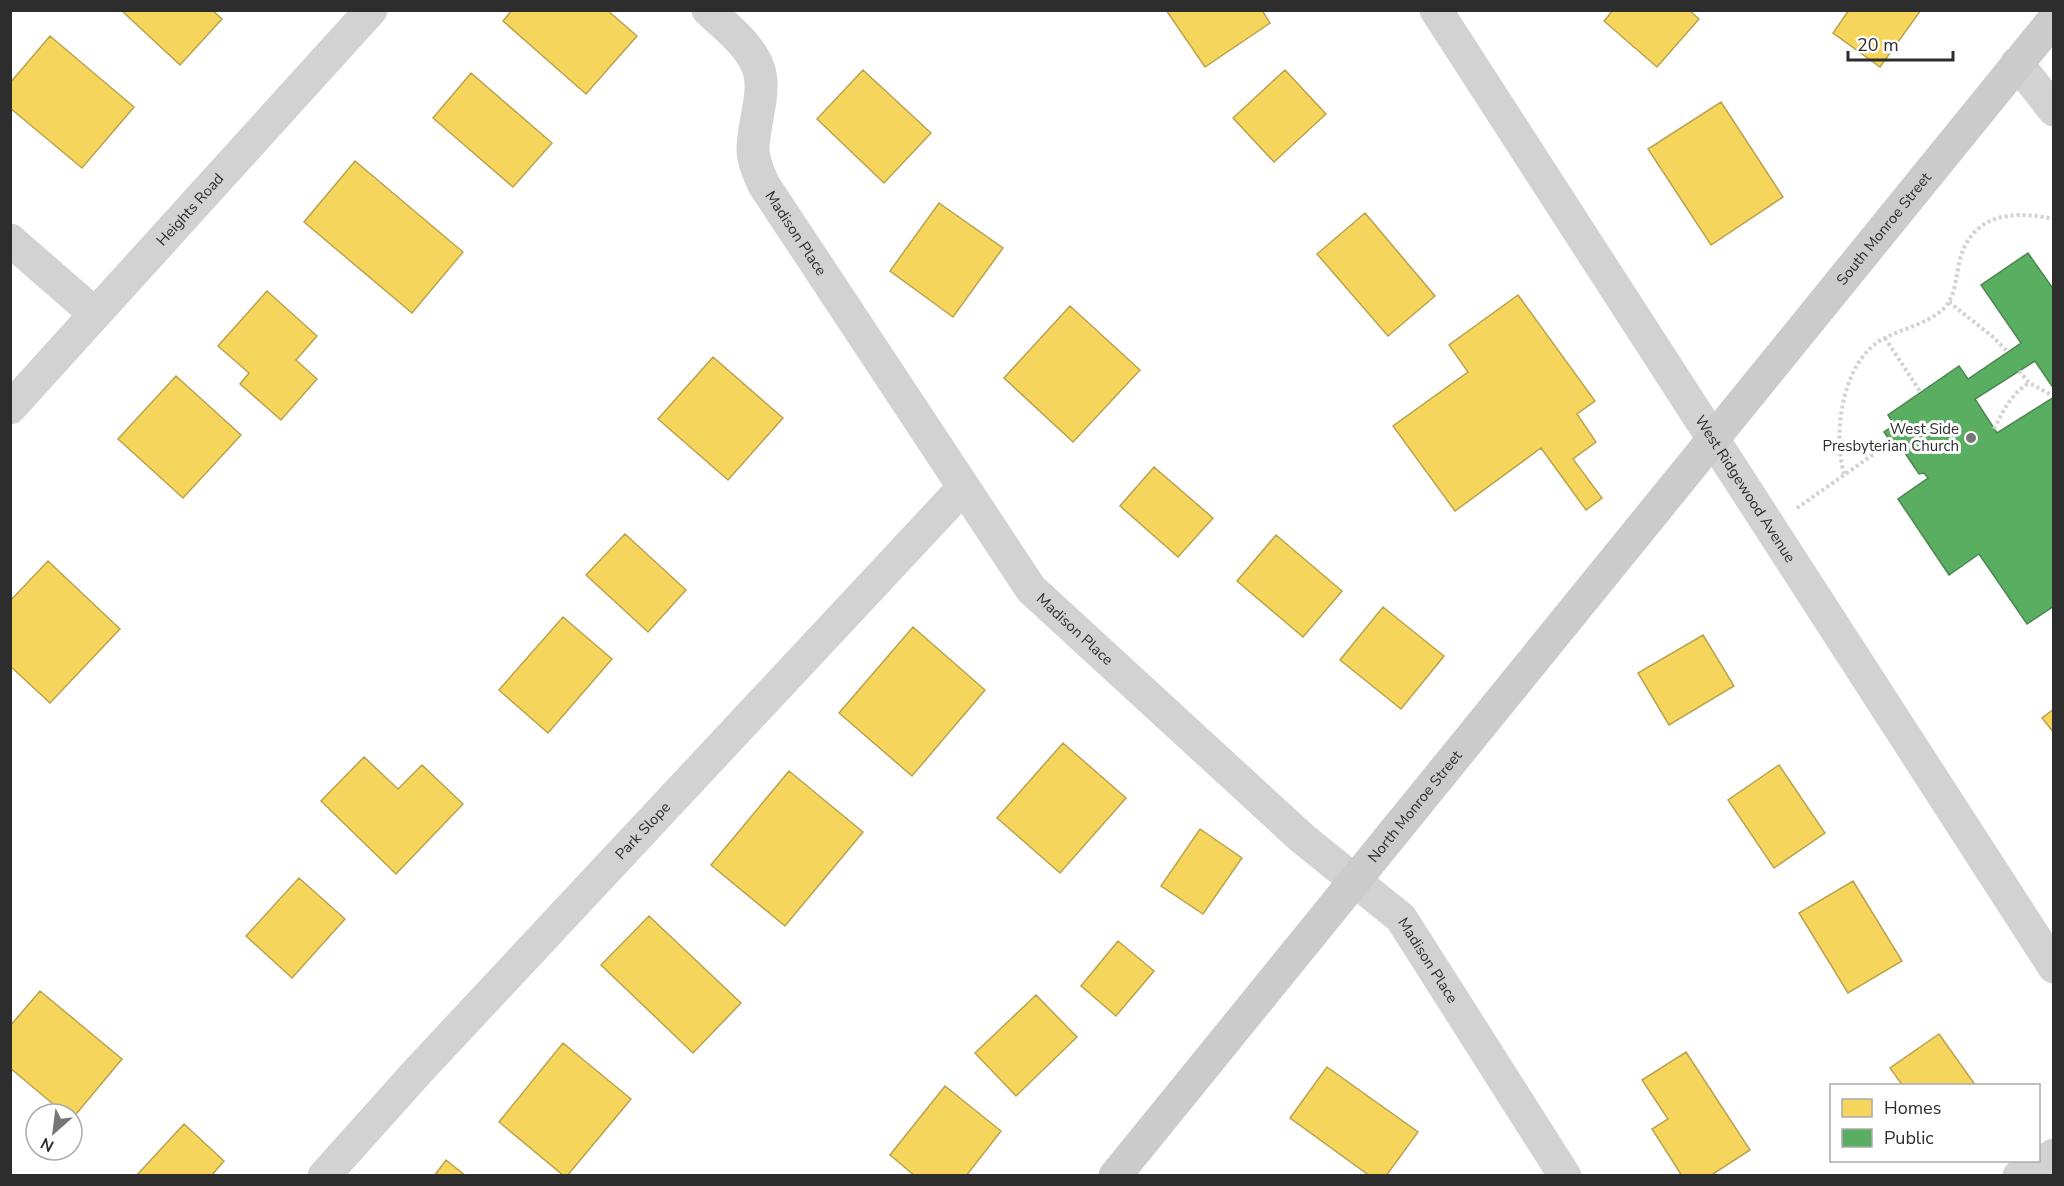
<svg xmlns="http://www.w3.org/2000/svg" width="2064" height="1186" font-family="'Nunito Sans',sans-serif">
	<rect width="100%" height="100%" fill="#fff"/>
	<path fill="#f6d55c" stroke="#baa34e" stroke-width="1.5" d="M121 10H212L222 19 180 65Z
		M512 10H607L637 36 586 94 503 21Z
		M1166 10H1262L1270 23 1205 67Z
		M1613 10H1689L1699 19 1657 67 1604 21Z
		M1849 10H1921L1880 67 1833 33Z
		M50 36 134 107 82 168 10 108V83Z
		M863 70 931 133 884 183 817 119Z
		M1285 70 1326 114 1274 162 1233 118Z
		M471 73 552 143 513 187 433 118Z
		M1721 102 1783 197 1711 245 1648 149Z
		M355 161 463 252 412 313 304 222Z
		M939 203 1003 248 953 317 890 271Z
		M1365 213 1435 296 1388 336 1317 254Z
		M267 291 317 336 296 360 317 379 281 420 240 384 249 373 218 346Z
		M1518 295 1595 401 1577 414 1596 442 1573 459 1602 498 1586 510 1541 448 1455 511 1393 426 1468 372 1449 345Z
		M1070 306 1140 370 1073 442 1004 378Z
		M713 357 783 418 728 480 658 419Z
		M176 376 241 435 183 498 118 439Z
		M1154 467 1213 518 1178 557 1120 506Z
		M625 534 686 590 648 632 586 575Z
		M1276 535 1342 591 1303 637 1237 581Z
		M48 561 120 629 50 703 10 666V601Z
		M1383 607 1444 656 1401 709 1340 660Z
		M563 617 612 659 548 733 499 690Z
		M913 627 985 690 912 776 839 713Z
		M1703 635 1734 686 1669 725 1638 673Z
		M2054 709V733L2042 718Z
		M1063 743 1126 798 1060 873 997 818Z
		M364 757 398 789 422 765 463 804 396 874 321 801Z
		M1779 765 1825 833 1774 868 1728 800Z
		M789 771 863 832 785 926 711 865Z
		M1200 829 1242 858 1203 914 1161 886Z
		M299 878 345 919 292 978 246 936Z
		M1853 881 1902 961 1848 993 1799 913Z
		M649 916 741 1003 693 1053 601 965Z
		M1118 941 1154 971 1116 1016 1081 986Z
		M40 991 122 1059 72 1119V1114H65L10 1068V1026Z
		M1036 995 1077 1037 1016 1096 975 1053Z
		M1939 1034 1976 1086H1903L1890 1068Z
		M563 1043 631 1099 567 1176H564L499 1122Z
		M1686 1052 1750 1150 1710 1176H1682L1652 1129 1668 1119 1642 1080Z
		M1327 1067 1418 1132 1386 1176H1370L1290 1118Z
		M945 1086 1001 1131 966 1176H915L890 1155Z
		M184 1124 224 1161 211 1176H136Z
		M446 1160 466 1176H434Z"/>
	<path fill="#5aae61" stroke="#4c8751" stroke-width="1.5" d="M2028 253 2054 290V389L2035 361 1975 399 1997 433 2054 397V606L2027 624 1979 554 1949 575 1898 499 1928 478 1924 473 1919 474 1901 447 1896 450 1884 432 1894 425 1888 415 1959 366 1968 379 2021 343 1981 285Z"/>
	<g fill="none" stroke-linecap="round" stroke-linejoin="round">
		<path stroke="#d2d2d2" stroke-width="4" stroke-dasharray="3 3" stroke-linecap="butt" d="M1949 302 1993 337 2008 352
			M1885 338 1921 393
			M2019 371 2029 383 2054 396
			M1994 429C2004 410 2010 395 2029 383
			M1844 474C1833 435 1841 364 1881 340 1900 329 1925 325 1942 310 1956 299 1956 275 1960 259 1973 213 2014 210 2054 219
			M1797 508 1891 442"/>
		<g stroke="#d2d2d2" stroke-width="33">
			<path id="s1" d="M708 10C727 27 751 46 759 70 766 93 753 125 753 149 753 161 759 174 764 185L1031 589 1302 838 1401 918 1565 1176"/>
			<path d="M2017 63 2054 110"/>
			<path d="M10 240 95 314"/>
			<path id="s2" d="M10 408 371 10"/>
			<path id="s3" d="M324 1176 419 1070 963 488"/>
			<path d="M2019 1176 2054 1155"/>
		</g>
		<path stroke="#d2d2d2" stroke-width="33" id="s4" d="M1436 10 2054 967"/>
		<path stroke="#cbcbcb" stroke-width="33" id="s5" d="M1115 1176 2054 19"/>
	</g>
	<circle fill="#767676" stroke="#fff" stroke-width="2" cx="1971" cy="438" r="6"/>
	<g text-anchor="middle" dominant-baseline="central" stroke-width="6" stroke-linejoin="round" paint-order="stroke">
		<g font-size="15" fill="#2d2d2d" stroke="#fff">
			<text stroke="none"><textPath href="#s2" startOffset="268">Heights Road</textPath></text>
			<text stroke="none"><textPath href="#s5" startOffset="1220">South Monroe Street</textPath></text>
			<text stroke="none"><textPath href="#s1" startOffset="255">Madison Place</textPath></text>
			<text stroke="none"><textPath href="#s4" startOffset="570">West Ridgewood Avenue</textPath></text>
			<text stroke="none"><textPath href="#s1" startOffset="741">Madison Place</textPath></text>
			<text stroke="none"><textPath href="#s5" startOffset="476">North Monroe Street</textPath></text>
			<text stroke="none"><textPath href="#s3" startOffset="470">Park Slope</textPath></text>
			<text stroke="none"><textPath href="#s1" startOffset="1227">Madison Place</textPath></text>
		</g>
		<g font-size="15" fill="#2d2d2d" stroke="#fff" text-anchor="end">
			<text x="1959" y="429">West Side<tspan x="1959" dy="17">Presbyterian Church</tspan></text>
		</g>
	</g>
	<rect width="2064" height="1186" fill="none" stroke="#2d2d2d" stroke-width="24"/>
	<rect x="1830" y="1084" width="210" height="78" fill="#ffffff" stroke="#ababab" stroke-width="1.5"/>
	<rect x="1842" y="1099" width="30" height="18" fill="#f6d55c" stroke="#ababab" stroke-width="1.5"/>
	<text x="1884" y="1114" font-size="18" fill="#2d2d2d">Homes</text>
	<rect x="1842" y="1129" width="30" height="18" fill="#5aae61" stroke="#ababab" stroke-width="1.5"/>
	<text x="1884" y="1144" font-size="18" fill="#2d2d2d">Public</text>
	<g transform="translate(54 1132) rotate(208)"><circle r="28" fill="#ffffff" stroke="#ababab" stroke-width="1.5"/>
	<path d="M0-4.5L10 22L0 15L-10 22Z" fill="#767676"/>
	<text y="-9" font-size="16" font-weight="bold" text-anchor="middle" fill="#2d2d2d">N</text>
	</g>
	<path d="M1848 51v9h105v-9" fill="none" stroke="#2d2d2d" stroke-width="3"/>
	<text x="1857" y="51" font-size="18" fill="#2d2d2d" stroke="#ffffff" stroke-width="4.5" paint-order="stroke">20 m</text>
</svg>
